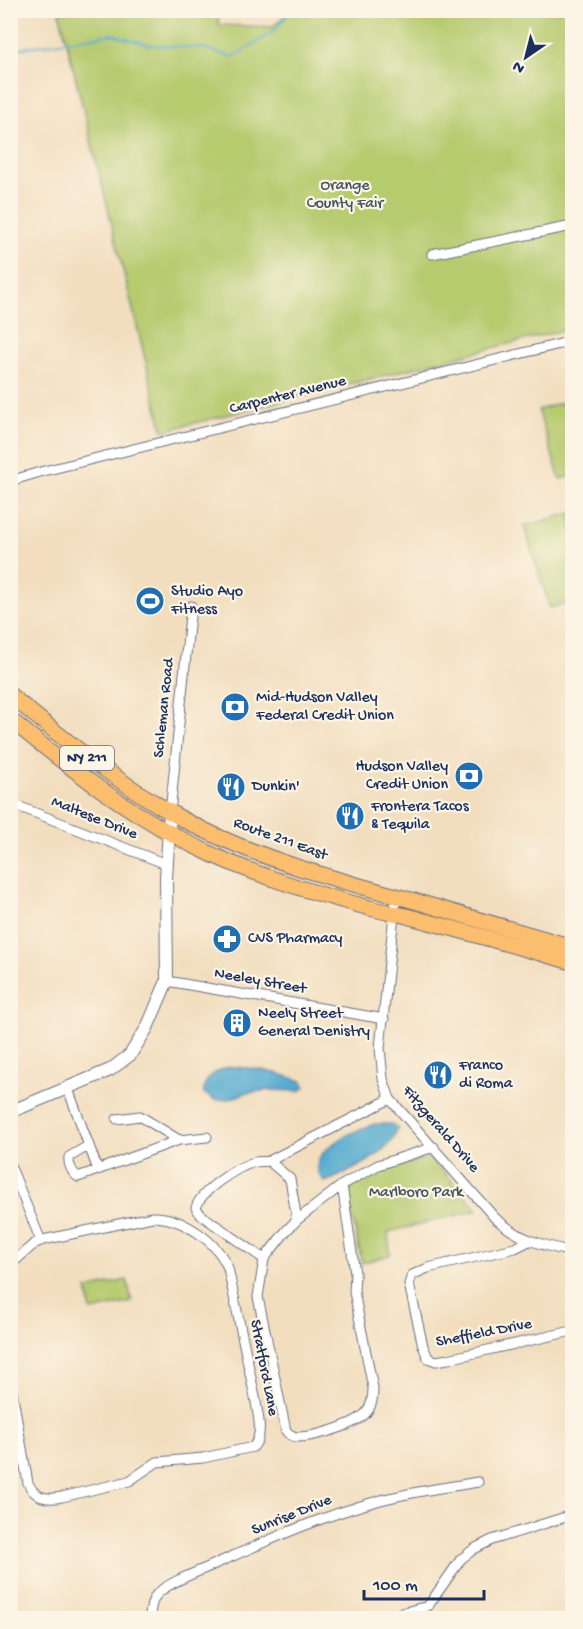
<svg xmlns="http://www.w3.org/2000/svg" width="583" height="1629" font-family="'Gochi Hand',sans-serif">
	<rect width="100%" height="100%" fill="#fcf5e5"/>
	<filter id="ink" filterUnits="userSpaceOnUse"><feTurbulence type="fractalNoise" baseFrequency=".0167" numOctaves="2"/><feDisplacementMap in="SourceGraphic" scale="12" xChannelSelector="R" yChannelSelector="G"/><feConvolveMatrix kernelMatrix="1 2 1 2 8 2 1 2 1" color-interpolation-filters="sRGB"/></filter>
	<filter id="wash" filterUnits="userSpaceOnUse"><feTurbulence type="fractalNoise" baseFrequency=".008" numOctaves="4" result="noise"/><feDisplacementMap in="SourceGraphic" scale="24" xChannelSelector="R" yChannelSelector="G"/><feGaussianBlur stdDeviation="1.35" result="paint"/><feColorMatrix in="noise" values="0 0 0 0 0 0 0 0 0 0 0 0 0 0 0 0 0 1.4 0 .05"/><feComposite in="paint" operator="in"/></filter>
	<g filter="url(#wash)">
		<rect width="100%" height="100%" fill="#f2debf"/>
		<path fill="#b6ca6e" stroke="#687c66" stroke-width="1.5" d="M59 11H217L219 25 272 27 290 11H572V328L163 431Z
			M572 400V476L560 479 538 410Z
			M572 513V602L550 608 524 526Z
			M430 1157 478 1210 388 1232 390 1255 362 1263 348 1196 352 1186 377 1172Z
			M127 1280 132 1302 91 1311 87 1289Z"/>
		<path fill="#52aacf" stroke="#366c96" stroke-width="1.5" d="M228 1067C256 1067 276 1072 302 1081L305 1087 300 1091 269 1090 246 1093 229 1099 215 1100 204 1093C203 1078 215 1072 228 1067Z
			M375 1124H391L398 1129C387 1156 351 1171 325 1182 323 1179 318 1174 318 1170 313 1147 359 1129 375 1124Z"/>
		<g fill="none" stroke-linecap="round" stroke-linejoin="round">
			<path stroke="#52aacf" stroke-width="2" d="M419 10 433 17 441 10
				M10 50 112 34 150 45 203 48 233 57 273 32 291 10"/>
		</g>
	</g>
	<g filter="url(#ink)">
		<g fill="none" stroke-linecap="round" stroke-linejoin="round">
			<g stroke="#666c80" stroke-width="11">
				<path id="minor" d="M432 254 572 226
					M10 481 40 472 572 341
					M10 803 166 864
					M170 812 191 606
					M396 896 380 1048 383 1079 390 1099 495 1218C522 1241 539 1244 572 1252
					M167 981 384 1019
					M68 1089 98 1170
					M117 1119 140 1116 179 1140 207 1137
					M88 1146 69 1157C68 1164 72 1173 78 1177L179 1140
					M269 1161 390 1099
					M10 1165 41 1241
					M342 1185 355 1273 354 1292 373 1388C373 1398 372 1407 365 1414 353 1426 314 1437 298 1437 292 1437 289 1434 286 1431L258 1297 264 1259 286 1231 297 1220 342 1185 378 1165 434 1147
					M529 1241 515 1248 428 1268 412 1275 409 1284 423 1346 428 1358 436 1361 448 1359 572 1331
					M264 1259 201 1215 196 1208C200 1191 238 1166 255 1162 259 1161 265 1162 269 1161L290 1179 297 1220
					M10 1265 34 1244 43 1240 152 1217C181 1216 217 1241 228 1268L256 1402C258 1417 264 1435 253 1447L203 1458 157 1462 129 1481 62 1497C46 1500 35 1498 28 1483L10 1380
					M150 1615C151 1607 152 1599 158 1593 171 1581 198 1572 215 1564 267 1541 319 1517 374 1502 408 1492 443 1488 478 1482
					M382 1618 428 1606 461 1559 474 1549 492 1540 572 1515"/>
			</g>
			<g stroke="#666c80" stroke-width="14">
				<path id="tertiary" d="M10 1112 110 1070 130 1055 147 1028 167 981 166 878 170 812"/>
			</g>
			<g stroke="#666c80" stroke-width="17">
				<path id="primary" d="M10 695C66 741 120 785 184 820 255 858 333 879 411 900 465 916 519 931 572 947
					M10 719C74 772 139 821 215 856 264 878 317 894 370 908 383 912 397 913 410 917 464 931 518 947 572 962"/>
			</g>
			<use href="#minor" stroke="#fff" stroke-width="9"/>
			<use href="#tertiary" stroke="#fff" stroke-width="12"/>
			<use href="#primary" stroke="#fbbd6e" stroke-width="15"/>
		</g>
	</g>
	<defs>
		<g id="stadium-disc" transform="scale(1.5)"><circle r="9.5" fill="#1f6fb2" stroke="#fcf5e5"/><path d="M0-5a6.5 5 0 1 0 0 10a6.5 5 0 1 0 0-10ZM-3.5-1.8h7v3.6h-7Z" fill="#fff"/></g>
		<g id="bank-disc" transform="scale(1.5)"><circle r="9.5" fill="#1f6fb2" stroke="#fcf5e5"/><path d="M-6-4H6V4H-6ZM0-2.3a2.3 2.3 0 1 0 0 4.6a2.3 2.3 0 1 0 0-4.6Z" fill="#fff"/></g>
		<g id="restaurant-disc" transform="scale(1.5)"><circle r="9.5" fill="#1f6fb2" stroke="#fcf5e5"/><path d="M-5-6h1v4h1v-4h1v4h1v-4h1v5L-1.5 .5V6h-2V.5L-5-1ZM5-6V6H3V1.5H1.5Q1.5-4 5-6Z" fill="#fff"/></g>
		<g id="pharmacy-disc" transform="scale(1.5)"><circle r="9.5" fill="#1f6fb2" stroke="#fcf5e5"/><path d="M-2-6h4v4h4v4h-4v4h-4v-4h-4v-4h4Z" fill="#fff"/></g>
		<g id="building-disc" transform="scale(1.5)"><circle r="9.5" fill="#1f6fb2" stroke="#fcf5e5"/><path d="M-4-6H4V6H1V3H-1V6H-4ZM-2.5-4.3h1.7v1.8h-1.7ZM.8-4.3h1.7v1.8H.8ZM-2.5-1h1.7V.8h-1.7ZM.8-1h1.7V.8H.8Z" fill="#fff"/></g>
	</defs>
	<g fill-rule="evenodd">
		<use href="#stadium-disc" x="150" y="601"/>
		<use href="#bank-disc" x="235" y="707"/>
		<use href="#bank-disc" x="469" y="776"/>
		<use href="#restaurant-disc" x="231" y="787"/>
		<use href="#restaurant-disc" x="350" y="816"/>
		<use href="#pharmacy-disc" x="227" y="939"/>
		<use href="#building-disc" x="237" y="1023"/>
		<use href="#restaurant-disc" x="438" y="1075"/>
	</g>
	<g text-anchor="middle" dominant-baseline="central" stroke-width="4.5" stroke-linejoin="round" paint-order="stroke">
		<rect fill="#fcf5e5" stroke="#5e6a86" stroke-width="1.5" x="60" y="746" width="54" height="24" rx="4.5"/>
		<g font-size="15" font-weight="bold" fill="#1b2f5e">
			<text x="87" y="758">NY 211</text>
		</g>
		<g font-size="16" fill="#425662" stroke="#fcf5e5">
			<text x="345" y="186">Orange<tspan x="345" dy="18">County Fair</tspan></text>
			<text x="416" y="1193">Marlboro Park</text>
		</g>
		<g font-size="16" fill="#1b2f5e" stroke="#fcf5e5">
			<text transform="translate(288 396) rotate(-14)">Carpenter Avenue</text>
			<text transform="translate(165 708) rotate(-84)">Schleman Road</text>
			<text transform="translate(94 819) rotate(22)">Maltese Drive</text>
			<text transform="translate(280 840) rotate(20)">Route 211 East</text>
			<text transform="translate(260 982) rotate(10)">Neeley Street</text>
			<text transform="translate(440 1130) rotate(49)">Fitzgerald Drive</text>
			<text transform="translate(484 1334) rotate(-11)">Sheffield Drive</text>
			<text transform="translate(263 1368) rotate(79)">Stratford Lane</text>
			<text transform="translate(292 1516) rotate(-22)">Sunrise Drive</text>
		</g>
		<g font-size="16" fill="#1b2f5e" stroke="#fcf5e5" text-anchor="start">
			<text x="171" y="592">Studio Ayo<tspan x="171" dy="18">Fitness</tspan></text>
			<text x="256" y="698">Mid-Hudson Valley<tspan x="256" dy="18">Federal Credit Union</tspan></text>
			<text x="448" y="767" text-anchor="end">Hudson Valley<tspan x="448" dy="18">Credit Union</tspan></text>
			<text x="252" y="787">Dunkin'</text>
			<text x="371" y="807">Frontera Tacos<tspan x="371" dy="18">&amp; Tequila</tspan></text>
			<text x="248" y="939">CVS Pharmacy</text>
			<text x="258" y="1014">Neely Street<tspan x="258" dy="18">General Denistry</tspan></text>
			<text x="459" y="1066">Franco<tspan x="459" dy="18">di Roma</tspan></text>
		</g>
	</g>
	<rect width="583" height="1629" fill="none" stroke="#fcf5e5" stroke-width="36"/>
	<g transform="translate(526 57) rotate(215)" stroke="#fcf5e5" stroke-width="4.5" paint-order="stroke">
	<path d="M0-4.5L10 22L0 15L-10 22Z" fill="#1b2f5e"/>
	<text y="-9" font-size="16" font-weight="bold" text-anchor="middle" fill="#1b2f5e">N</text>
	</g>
	<path d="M364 1590v9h120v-9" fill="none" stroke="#1b2f5e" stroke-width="3"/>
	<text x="373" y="1590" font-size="18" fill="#1b2f5e" stroke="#fcf5e5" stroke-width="4.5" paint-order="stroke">100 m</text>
</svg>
